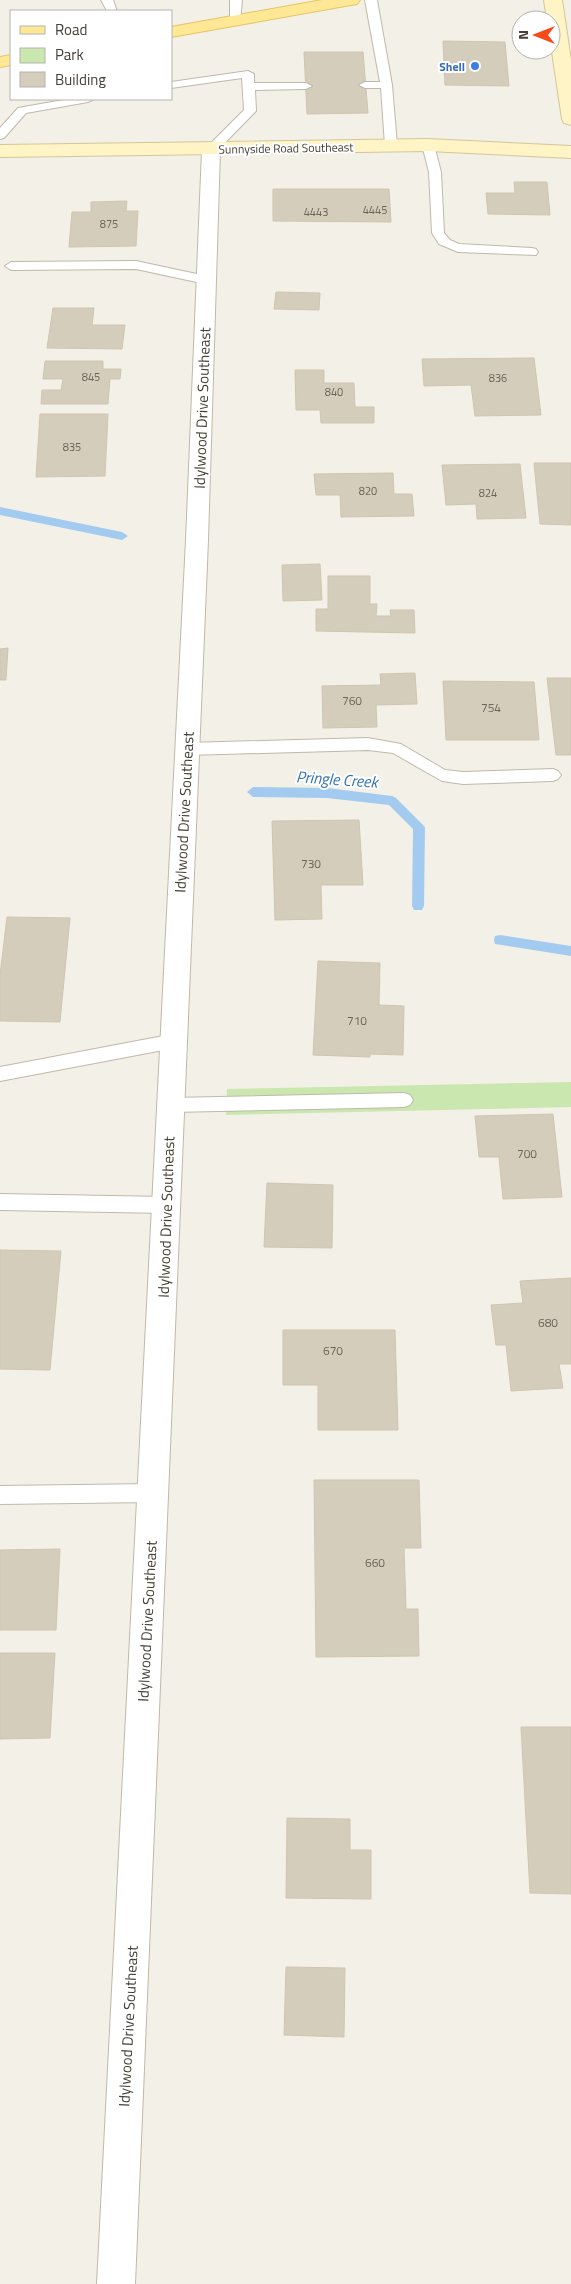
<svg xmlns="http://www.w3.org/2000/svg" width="571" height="2284" font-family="'Titillium Web',sans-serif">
	<rect width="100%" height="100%" fill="#f3f0e7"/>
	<path fill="#cae7af" d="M571 1082V1107L226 1115 227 1089Z"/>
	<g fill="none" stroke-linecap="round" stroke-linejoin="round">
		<path fill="#a3cbf0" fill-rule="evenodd" d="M0 507 122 532 128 536 122 540 0 515Z
			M253 787 327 788 392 796 396 798 425 827 424 906 422 910H414L412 906 413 829 389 805 327 798 253 797 247 792Z
			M500 935 571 946V956L495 944 494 940 495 936Z"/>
	</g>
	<path fill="#d5cdbc" stroke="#cfc5af" d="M443 41 505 42 509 86 445 85Z
		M304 52H363L368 113 307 114Z
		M514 182H547L550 215 488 214 486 193H515Z
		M273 189H389L391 222 273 221Z
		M127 201 126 211H138L136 246 69 247 72 212H91V202Z
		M276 292 320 293 319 310 274 309Z
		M53 308H94L92 325H125L122 349 47 348Z
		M534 358 541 415 475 416 471 385 424 386 422 359Z
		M45 361H103V369H121L120 379H110L108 404H41L42 390H61L63 379H43Z
		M295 370H324V383H354L355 407H374V423H321L320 410H296Z
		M40 414H108L105 476 36 477Z
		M534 463H571V525L540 524Z
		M520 464 526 518 477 519 476 504 446 505 442 465Z
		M393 473 394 494H412L414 516 341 517 340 495H316L314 474Z
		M320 564 322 600 283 601 282 565Z
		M328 576H370V604H377L376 616H391L390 610H414L415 633 316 631V609H328Z
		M8 648 6 680H0V649Z
		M415 673 417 704 376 705 377 727 323 728 322 686 381 685 380 674Z
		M547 678H571V755H556Z
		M443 681 534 682 539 740H446Z
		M359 820 363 885H321L322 919 275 920 272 821Z
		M7 917 70 918 60 1022 0 1021V975Z
		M318 961 380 963 379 1005 404 1006 403 1055 370 1054V1057L313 1055Z
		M553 1114 562 1197 503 1199 499 1157H479L475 1116Z
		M267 1183 333 1185 332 1248 264 1247Z
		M0 1250 61 1251 50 1370 0 1369Z
		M571 1278V1364H559L563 1388 511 1391 506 1345H496L491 1305 523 1303 520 1281Z
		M283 1330H395L398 1430H318V1385H283Z
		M314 1480H419L421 1548H404L406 1609H418L419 1656 316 1657Z
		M60 1549 56 1630H0V1550Z
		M0 1653H55L50 1738 0 1739Z
		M521 1727H571V1894L530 1893Z
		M287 1818 350 1819V1850H371V1899L286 1898Z
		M286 1967 345 1968 344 2037 284 2035Z"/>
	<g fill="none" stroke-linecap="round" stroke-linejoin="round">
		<g stroke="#bfb9a9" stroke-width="2">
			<path id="service" d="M101 0H113L117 11H107Z
				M230 0H242L240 22H232L230 20Z
				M365 0H377L392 85 397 145 391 149 385 145 381 88H365L359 85 365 82H380Z
				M248 71 254 74V83H306L312 86 306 89 255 90 256 111 254 113 215 153H207L205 150 207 147 244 110 242 78 171 88V82Z
				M69 99H94L88 102 26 113 4 138 0 139V128L18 108Z
				M428 141 434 145 441 172 444 233 450 240 459 244 532 248 536 249 538 252 536 255 458 252 439 244 432 233 429 172 422 145Z
				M136 261 206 276 212 280 206 284 136 269 11 270 5 266 11 262Z
				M368 738 401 744 445 770 463 772 553 769 558 771 561 775 558 779 553 781 463 784 442 781 393 753 368 750 187 755 182 753 179 749 182 745 187 743Z
				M174 1034 180 1036 182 1041 180 1046 174 1048 0 1081V1067Z
				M404 1093 410 1095 413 1100 410 1105 404 1107 171 1112 165 1110 162 1105 165 1100 171 1098Z
				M0 1194 166 1197 172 1199 175 1205 172 1211 166 1213 0 1210Z
				M153 1484 160 1486 163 1493 160 1500 153 1502 0 1504V1486Z"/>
		</g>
		<g stroke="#bfb9a9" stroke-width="2">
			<path id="tertiary" d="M211 144 218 146 220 150 208 540 135 2284H97L186 540 202 150 204 146Z"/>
		</g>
		<g stroke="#d3c797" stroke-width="2">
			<path id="secondary" d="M544 0H562L571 60V125L564 123 562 119 551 45V20H547Z
				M428 139 571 146V158L428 151 0 157V145Z"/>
		</g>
		<g stroke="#e3c665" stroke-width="2">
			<path id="primary" d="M322 0H360L357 4 351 5 171 37V27Z
				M11 55V65L0 67V57Z"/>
		</g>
		<use href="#service" fill="#fff" fill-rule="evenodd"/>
		<use href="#tertiary" fill="#fff" fill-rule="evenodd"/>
		<use href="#secondary" fill="#fef4c5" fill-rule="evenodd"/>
		<use href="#primary" fill="#fee795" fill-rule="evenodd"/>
	</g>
	<circle fill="#3f7fe0" stroke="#fff" stroke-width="2" cx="475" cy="66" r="5"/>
	<g text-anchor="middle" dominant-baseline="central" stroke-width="4" stroke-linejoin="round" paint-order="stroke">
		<g font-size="11" fill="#6a6458">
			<text x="375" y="210">4445</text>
			<text x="316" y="212">4443</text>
			<text x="109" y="224">875</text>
			<text x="91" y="377">845</text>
			<text x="498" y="378">836</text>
			<text x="334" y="392">840</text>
			<text x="72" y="447">835</text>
			<text x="368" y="491">820</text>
			<text x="488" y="493">824</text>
		</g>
		<g font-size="12" font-weight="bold" fill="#366cbe" stroke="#fff" text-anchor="end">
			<text x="465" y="66">Shell</text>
		</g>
		<g font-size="12" fill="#464136" stroke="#fff">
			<text transform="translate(286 148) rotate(-1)">Sunnyside Road Southeast</text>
		</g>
		<g font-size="12" fill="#6a6458">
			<text x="352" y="700">760</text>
			<text x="491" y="707">754</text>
			<text x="311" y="863">730</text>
			<text x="357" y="1020">710</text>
			<text x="527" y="1153">700</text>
			<text x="548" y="1322">680</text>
			<text x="333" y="1350">670</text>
			<text x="375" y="1562">660</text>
		</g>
		<g font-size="15" fill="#464136" stroke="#fff">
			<text transform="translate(202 408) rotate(-88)">Idylwood Drive Southeast</text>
			<text transform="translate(184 812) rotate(-87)">Idylwood Drive Southeast</text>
			<text transform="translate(166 1217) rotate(-88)">Idylwood Drive Southeast</text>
			<text transform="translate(147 1621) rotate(-87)">Idylwood Drive Southeast</text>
			<text transform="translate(128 2026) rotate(-87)">Idylwood Drive Southeast</text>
		</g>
		<g font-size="16" font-style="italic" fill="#2f72b2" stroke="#fff">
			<text transform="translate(337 779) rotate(4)">Pringle Creek</text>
		</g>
	</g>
	<rect x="10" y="10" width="162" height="90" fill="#ffffff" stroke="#b5b3af"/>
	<rect x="20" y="26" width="25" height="8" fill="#fee795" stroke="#b5b3af"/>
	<text x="55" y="35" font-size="15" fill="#464136">Road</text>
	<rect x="20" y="48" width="25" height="15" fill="#cae7af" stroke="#b5b3af"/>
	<text x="55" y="60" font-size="15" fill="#464136">Park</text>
	<rect x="20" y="72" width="25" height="15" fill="#d5cdbc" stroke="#b5b3af"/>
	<text x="55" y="85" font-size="15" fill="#464136">Building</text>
	<g transform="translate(536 35) rotate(270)"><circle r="24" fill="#ffffff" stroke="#b5b3af"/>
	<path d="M0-4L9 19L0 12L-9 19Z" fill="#f94918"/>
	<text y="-8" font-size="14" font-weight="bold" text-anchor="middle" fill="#464136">N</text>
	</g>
</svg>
